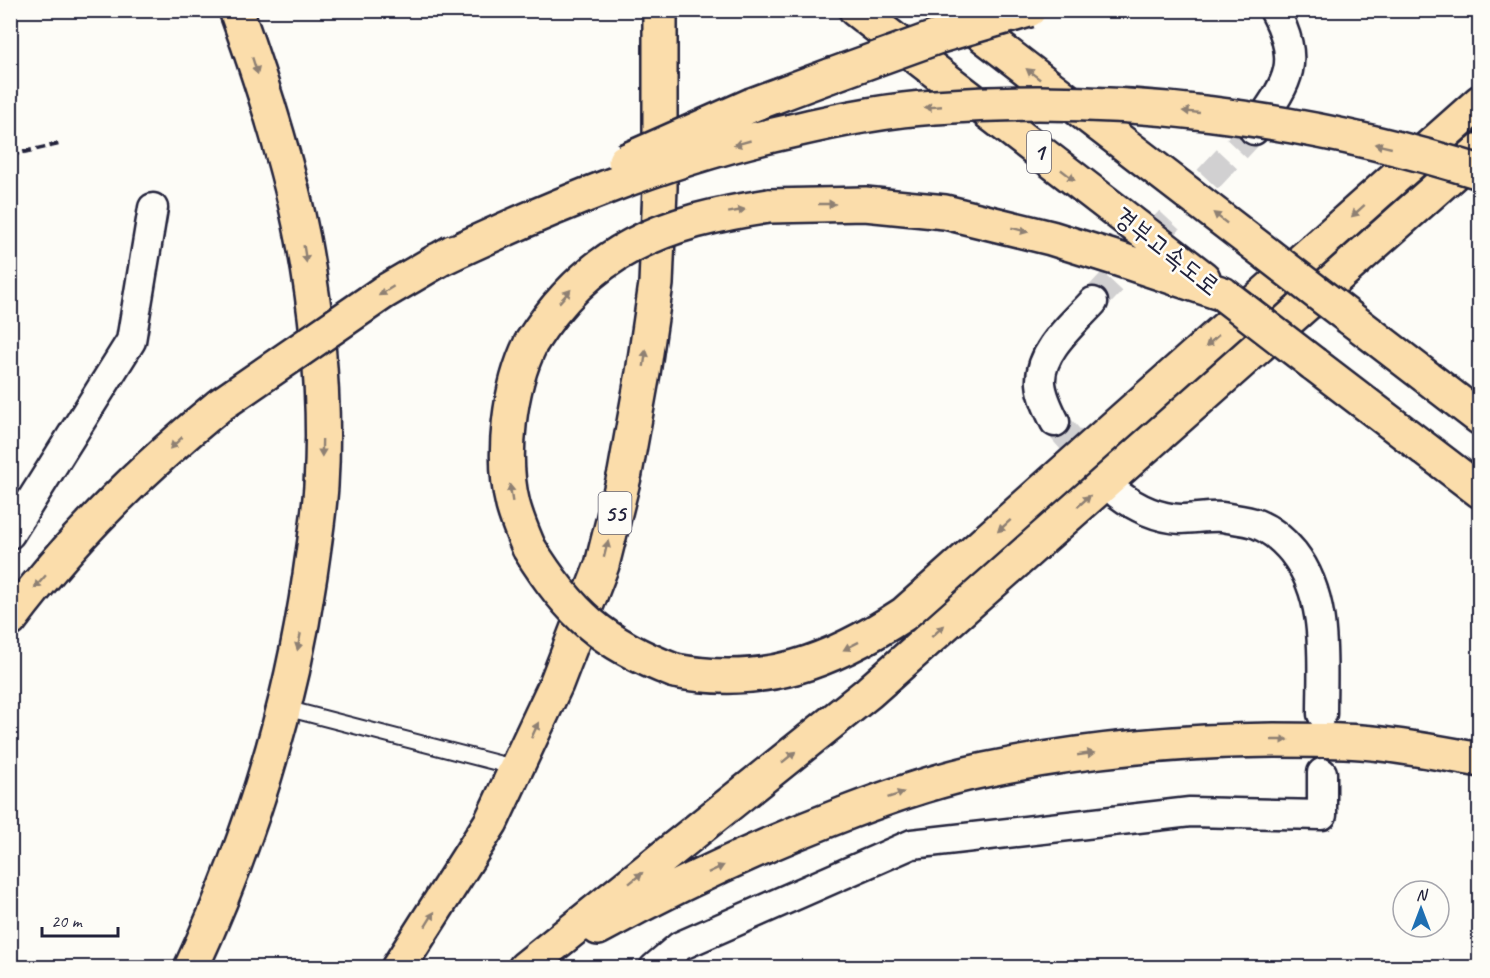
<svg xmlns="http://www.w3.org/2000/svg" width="1490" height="978" font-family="Caveat,'Poor Story',sans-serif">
	<rect width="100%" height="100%" fill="#fdfcf7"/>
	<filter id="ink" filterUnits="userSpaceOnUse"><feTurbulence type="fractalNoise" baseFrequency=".0167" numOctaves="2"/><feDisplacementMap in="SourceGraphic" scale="12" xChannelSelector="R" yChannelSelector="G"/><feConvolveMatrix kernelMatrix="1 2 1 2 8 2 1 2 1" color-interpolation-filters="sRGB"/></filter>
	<g filter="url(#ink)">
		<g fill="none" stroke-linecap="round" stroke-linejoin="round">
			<path stroke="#d1d0d1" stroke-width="28" stroke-dasharray="28 14" stroke-linecap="butt" d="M1093 302 1254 130
				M1055 422 1099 472"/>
			<g stroke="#22223b" stroke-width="18">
				<path id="service" d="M285 708 517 768"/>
			</g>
			<g stroke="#22223b" stroke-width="33">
				<path id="minor" d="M1254 130C1286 84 1304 65 1274 10
					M1055 422C1049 410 1042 396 1041 383 1039 351 1074 323 1093 302
					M1118 494C1135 507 1158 518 1181 519 1194 519 1208 516 1222 517 1233 519 1247 520 1257 524 1272 530 1283 540 1293 552 1329 598 1322 659 1322 714
					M10 534 131 341 153 208
					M654 968 680 946 912 844 1190 812 1322 815V773"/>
			</g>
			<g stroke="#22223b" stroke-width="38">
				<path id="motorway" d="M856 10 1203 278
					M950 10 1267 254
					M754 104 832 75
					M769 206 865 204 945 212 1051 238 1118 259 1223 294
					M1350 318 1480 418
					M1314 364 1480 491
					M529 548C523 534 517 520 513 505 501 457 509 387 531 343
					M10 620C70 540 143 468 220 405
					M675 671C764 688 831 662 904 614L1480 102
					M598 928C679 884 762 845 849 812 893 795 939 779 985 770 1079 750 1177 741 1274 740 1303 740 1332 740 1361 742 1401 745 1440 753 1480 760
					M191 968C250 841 290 713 310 575 314 546 319 516 321 486 326 405 318 319 303 239 288 162 263 85 236 10
					M398 968 491 822 556 684 602 565 625 473 643 373 656 284 660 188V10
					M525 968 868 693 1480 150"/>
			</g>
			<use href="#service" stroke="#fdfcf7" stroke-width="14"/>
			<use href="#minor" stroke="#fdfcf7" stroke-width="28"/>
			<use href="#motorway" stroke="#fbddab" stroke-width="33"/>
			<path stroke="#22223b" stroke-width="4.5" stroke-dasharray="9 4.5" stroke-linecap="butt" d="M10 155 59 144"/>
			<g stroke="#22223b" stroke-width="38" stroke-linecap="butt">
				<path id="motorway-bridge" d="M832 75 940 36 1029 10
					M625 161 754 104
					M1267 254 1350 318
					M436 261C550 207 667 158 791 131 837 120 887 110 935 107 1117 93 1305 117 1480 172
					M1223 294 1314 364
					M531 343C590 249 663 222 769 206
					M220 405 384 292 454 251
					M529 548C569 613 603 644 675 671"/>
			</g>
			<use href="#motorway-bridge" stroke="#fbddab" stroke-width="33"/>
		</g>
		<defs><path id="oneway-solid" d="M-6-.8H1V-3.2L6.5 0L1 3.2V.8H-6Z" transform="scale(1.5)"/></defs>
		<g fill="#8e8073">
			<use href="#oneway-solid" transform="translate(255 66) rotate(72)"/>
			<use href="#oneway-solid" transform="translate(1033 74) rotate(-142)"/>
			<use href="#oneway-solid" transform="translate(933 107) rotate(175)"/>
			<use href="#oneway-solid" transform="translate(1191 112) rotate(-174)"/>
			<use href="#oneway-solid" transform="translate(742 143) rotate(164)"/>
			<use href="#oneway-solid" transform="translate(1383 146) rotate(-167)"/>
			<use href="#oneway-solid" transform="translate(1068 175) rotate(38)"/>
			<use href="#oneway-solid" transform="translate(827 204)"/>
			<use href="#oneway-solid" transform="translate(737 211) rotate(-10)"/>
			<use href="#oneway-solid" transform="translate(1358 211) rotate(138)"/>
			<use href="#oneway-solid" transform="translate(1220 218) rotate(-142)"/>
			<use href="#oneway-solid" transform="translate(1020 230) rotate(15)"/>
			<use href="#oneway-solid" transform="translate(305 254) rotate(81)"/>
			<use href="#oneway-solid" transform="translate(386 291) rotate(148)"/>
			<use href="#oneway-solid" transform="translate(565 296) rotate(-48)"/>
			<use href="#oneway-solid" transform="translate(1212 341) rotate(138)"/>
			<use href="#oneway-solid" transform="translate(645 358) rotate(-82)"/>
			<use href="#oneway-solid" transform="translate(176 443) rotate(137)"/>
			<use href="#oneway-solid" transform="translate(322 448) rotate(91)"/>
			<use href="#oneway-solid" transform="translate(511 493) rotate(-99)"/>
			<use href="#oneway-solid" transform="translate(1084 501) rotate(-42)"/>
			<use href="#oneway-solid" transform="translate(1004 526) rotate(138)"/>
			<use href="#oneway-solid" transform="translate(606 549) rotate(-76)"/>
			<use href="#oneway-solid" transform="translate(40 582) rotate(131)"/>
			<use href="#oneway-solid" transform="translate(938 631) rotate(-42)"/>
			<use href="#oneway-solid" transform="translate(299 642) rotate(101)"/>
			<use href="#oneway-solid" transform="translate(851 646) rotate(153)"/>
			<use href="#oneway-solid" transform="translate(535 730) rotate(-65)"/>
			<use href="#oneway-solid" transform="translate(1280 740)"/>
			<use href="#oneway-solid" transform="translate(1086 754) rotate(-8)"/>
			<use href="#oneway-solid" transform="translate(789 757) rotate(-39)"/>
			<use href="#oneway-solid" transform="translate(896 795) rotate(-19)"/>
			<use href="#oneway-solid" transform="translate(716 869) rotate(-25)"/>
			<use href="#oneway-solid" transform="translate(636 878) rotate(-39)"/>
			<use href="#oneway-solid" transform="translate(430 919) rotate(-58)"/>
		</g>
	</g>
	<g text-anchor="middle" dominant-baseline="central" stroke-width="5" stroke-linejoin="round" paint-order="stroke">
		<g fill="#fdfcf7" stroke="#646373" stroke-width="1.5">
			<rect x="1027" y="131" width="24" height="42" rx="4.5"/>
			<rect x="598.5" y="492" width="33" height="42" rx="4.5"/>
		</g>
		<g font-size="24" font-weight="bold" fill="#22223b">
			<text x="1039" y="152">1</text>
			<text x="615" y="513">55</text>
		</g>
		<g font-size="26" fill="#22223b" stroke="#fdfcf7">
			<text transform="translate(1167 251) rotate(38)">경부고속도로</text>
		</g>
	</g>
	<rect width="1490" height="978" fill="none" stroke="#fdfcf7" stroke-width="36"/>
	<rect x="18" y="18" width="1454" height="942" fill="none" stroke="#22223b" stroke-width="2" filter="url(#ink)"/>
	<g transform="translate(1421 909)"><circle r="28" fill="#fdfcf7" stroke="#a5a5ac" stroke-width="1.5"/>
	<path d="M0-4.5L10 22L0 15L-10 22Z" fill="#1f6fb2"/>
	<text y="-9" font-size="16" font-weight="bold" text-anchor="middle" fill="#22223b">N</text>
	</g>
	<path d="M42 927v9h76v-9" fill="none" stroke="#22223b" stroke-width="3"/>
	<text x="51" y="927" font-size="18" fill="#22223b" stroke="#fdfcf7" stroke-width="4.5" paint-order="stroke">20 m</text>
</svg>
